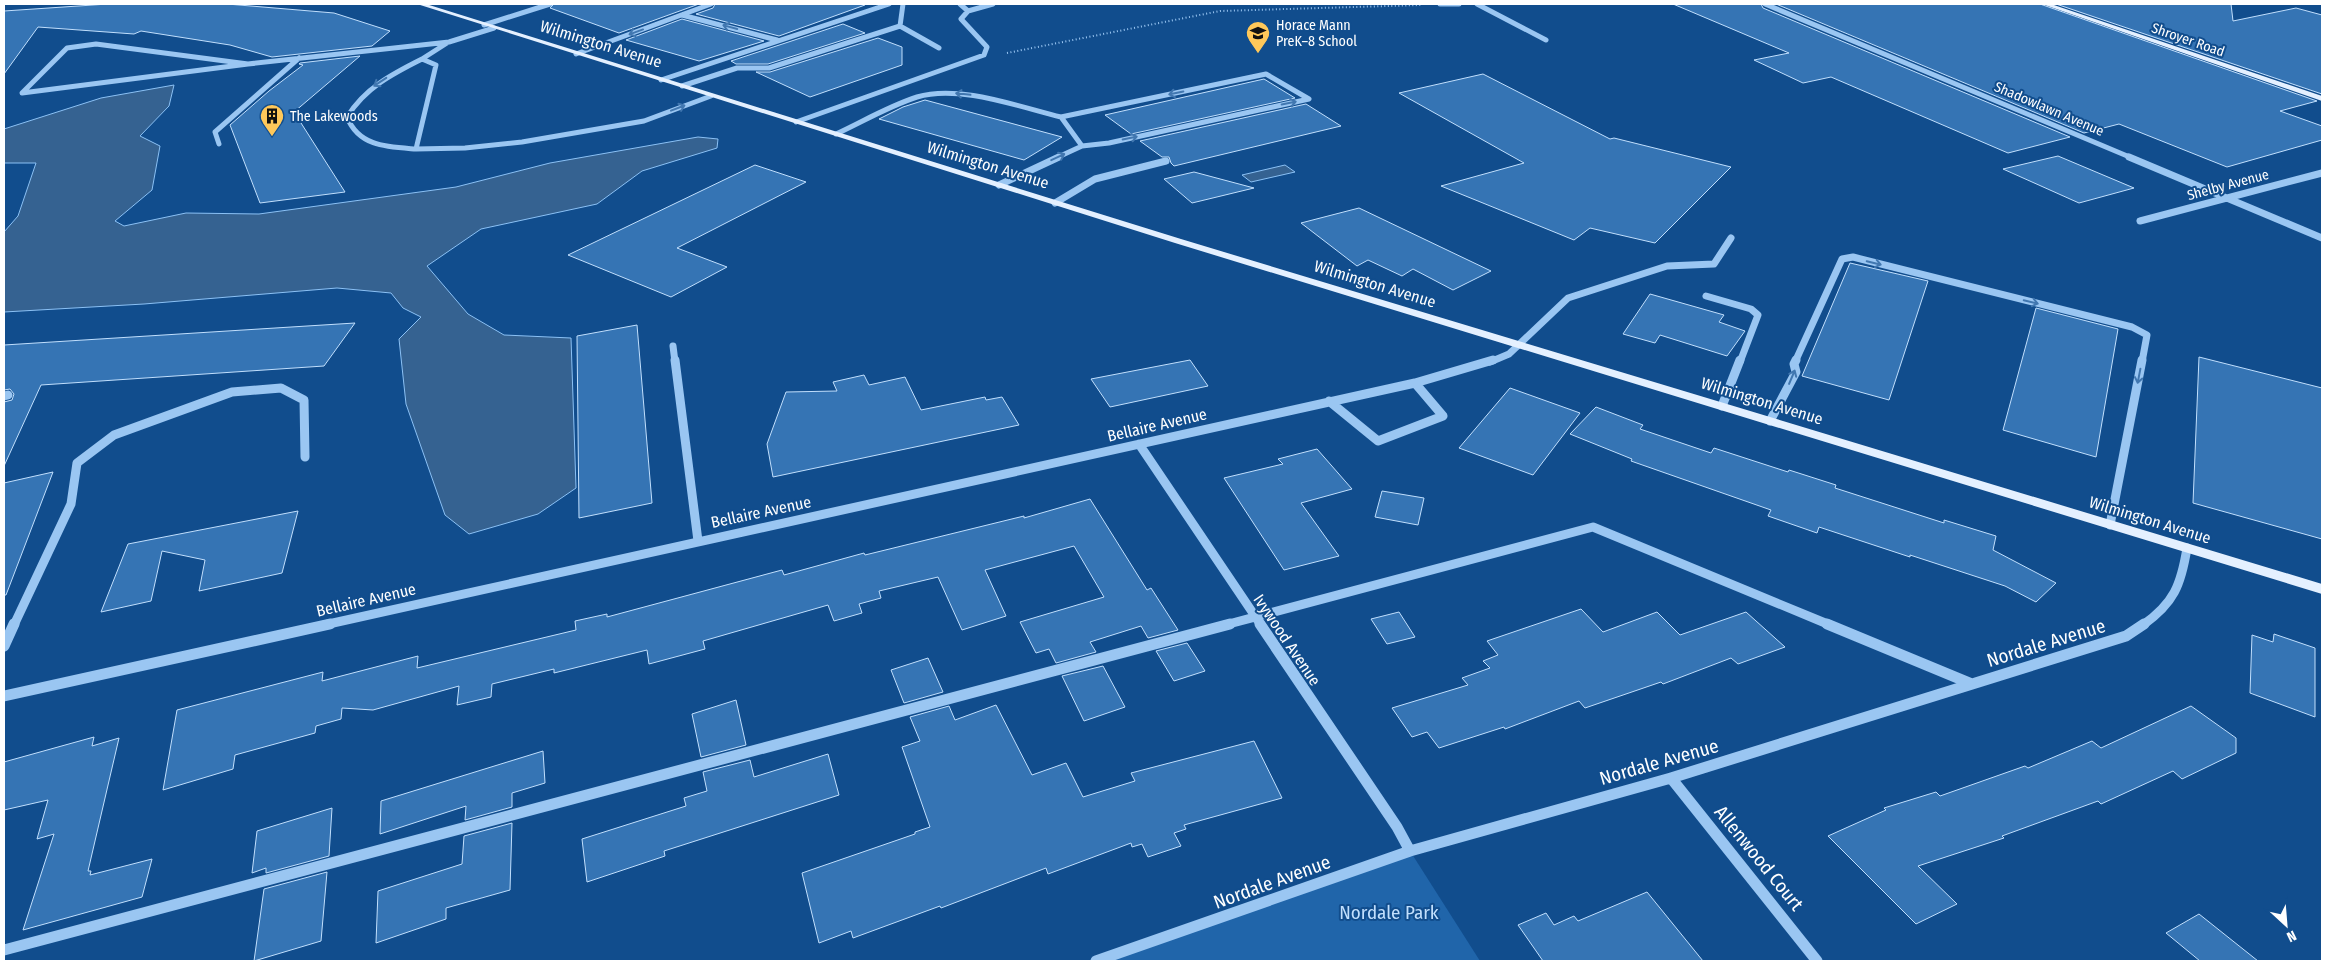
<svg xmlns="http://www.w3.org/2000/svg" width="2326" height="965" font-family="'Fira Sans Condensed',sans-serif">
	<rect width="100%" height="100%" fill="#114d8d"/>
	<path fill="#2065aa" d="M1410 851 1480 961H1096Z"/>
	<path fill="#356291" stroke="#8bc1f5" d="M174 85 169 106 140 136 160 146 152 190 115 221 124 226 186 213 259 214 456 187 550 163 698 137 718 139 717 148 642 171 597 204 481 229 427 266 468 314 504 335 571 338 576 488 538 514 469 534 445 515 406 404 399 339 421 317 403 308 391 293 337 288 144 304 4 312V232L18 216 36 163H4V129L101 98Z
		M1285 165 1295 172 1251 182 1242 175Z"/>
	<path fill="#3574b4" stroke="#c1dffd" d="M108 4H227L334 13 390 31 372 46 272 57 230 45 141 31 134 34 38 27 4 74V11Z
		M554 4H699L619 33 550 8Z
		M715 4H865V5L779 36 696 14 713 8Z
		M1673 4H1761L1763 8 2070 137 2008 153 1831 77 1803 83 1754 60 1789 53Z
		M1776 4H2040L2317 101 2280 111 2322 126V140L2227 167 2119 124 2084 133Z
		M2056 4H2231L2233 21 2296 8 2322 15V94Z
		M682 19 764 41 699 61 626 40Z
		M843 24 865 33 768 64H736L731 61Z
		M878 38 902 47V65L810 97 756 72H770Z
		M360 56 294 112 345 192 260 203 230 125 269 91 303 65 299 64 300 63Z
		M1483 74 1610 139 1614 138 1731 167 1655 243 1590 228 1574 240 1441 186 1524 163 1399 93Z
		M1264 79 1295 98 1131 134 1105 115Z
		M925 100 1062 137 1024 160 879 119 903 107Z
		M1306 104 1341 126 1174 166 1171 163 1169 157H1162L1140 141Z
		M2058 156 2134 188 2079 203 2003 169Z
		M755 165 806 182 677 248 727 267 671 297 568 255Z
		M1194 172 1254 188 1192 203 1164 179Z
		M1359 208 1491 271 1453 290 1413 269 1402 276 1368 260 1357 266 1301 223Z
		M1850 263 1928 281 1889 400 1802 376Z
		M1650 294 1724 315 1719 322 1745 331 1727 356 1660 335 1655 343 1623 334Z
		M2036 308 2118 329 2096 457 2003 430Z
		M355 323 324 366 41 385 4 466V402L12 400 14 394 10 389 4 390V345Z
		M637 325 652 503 579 518 577 336Z
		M2199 357 2322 388V539L2193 503Z
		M1190 360 1208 386 1110 407 1091 379Z
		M864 375 869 385 905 377 921 410 985 397 986 400 1002 397 1019 425 773 477 767 444 786 392 837 391 833 382Z
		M1510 388 1580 413 1533 475 1459 448Z
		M1596 407 1643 425 1640 429 1711 453 1714 448 1788 472 1789 470 1836 485 1835 488 1944 523V520L1996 536 1993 550 2056 583 2036 602 2005 586 1910 555V557L1819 527 1817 533 1768 516 1771 510 1631 461 1632 459 1570 434Z
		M1317 449 1352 489 1301 503 1339 556 1284 570 1224 478 1283 464 1278 459Z
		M53 472 6 595H4V483Z
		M1382 491 1424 498 1418 525 1375 517Z
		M1090 499 1147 590 1151 588 1178 630 1148 638 1141 626 1090 642 1096 652 1056 663 1049 649 1036 653 1020 622 1104 597 1074 546 985 570 1006 616 962 630 938 577 879 591 881 598 859 604 862 613 834 621 828 605 703 641 705 649 649 664 647 650 554 673V669L492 684 491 697 457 705 459 686 373 710 342 708 341 719 316 726 315 733 235 755 233 769 163 790 177 710 323 672 322 681 418 656 417 668 576 630 575 621 607 614V617L782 570 784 575 864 553 865 555 1024 516V518Z
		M298 511 282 573 199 591 205 560 162 551 151 601 101 612 128 544Z
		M1581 609 1603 632 1657 612 1680 635 1746 612 1785 647 1738 664 1731 658 1663 684 1661 682 1585 708 1579 701 1505 729 1504 727 1439 748 1427 732 1412 737 1392 708 1468 685 1462 678 1490 668 1483 661 1498 655 1487 641Z
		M1399 612 1415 637 1387 644 1371 619Z
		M2274 634 2315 648V717L2250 693 2252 635 2273 642Z
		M1187 643 1205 671 1174 681 1156 651Z
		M928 658 943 692 904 703 891 670Z
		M1103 666 1125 707 1084 721 1062 676Z
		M736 700 746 745 701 757 692 714Z
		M996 705 1032 775 1066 763 1083 797 1135 781 1131 773 1254 741 1282 798 1184 825 1186 829 1174 833 1181 846 1148 857 1142 844 1132 847 1131 843 1048 874 1046 868 941 908 940 906 853 938 851 931 819 943 802 873 915 834V832L930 827 902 747 920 741 910 717 949 706 955 720Z
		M2191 706 2236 738V753L2182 779 2173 771 2101 804 2098 801 2002 836 2004 838 1918 866 1957 904 1916 924 1828 836 1886 810 1884 808 1936 792 1940 796 2025 766 2028 768 2092 741 2101 748Z
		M94 737 92 746 119 738 88 871H91L90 875 152 859 142 897 23 930 54 834 37 839 48 800 4 810V762Z
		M543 751 545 783 512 793V807L465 820 466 806 380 834 381 801Z
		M828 754 839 795 664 851 665 856 587 882 582 839 686 806 684 798 707 791 703 772 750 760 754 777Z
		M332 808 329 856 266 873V868L252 873 257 831Z
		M512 823 510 890 446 908V919L376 943 378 891 462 864 464 836Z
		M327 872 321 941 254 961 264 889Z
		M1647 892 1703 961H1543L1518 925 1546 913 1554 925 1574 916 1578 921Z
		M2199 914 2258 961H2200L2166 933Z"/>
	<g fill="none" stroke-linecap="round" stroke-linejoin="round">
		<path stroke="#9ac6f2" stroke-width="2" stroke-dasharray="1 2.5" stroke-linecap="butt" d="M1007 53 1220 11 1421 5"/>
		<path stroke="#9ac6f2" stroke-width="5" d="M960 4 968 11
			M1440 4H1459
			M1477 4 1546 40
			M1765 4 2132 158
			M682 15 777 40
			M484 25 550 4
			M900 26 903 4
			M447 43 422 59 436 65 416 149 465 148 522 142 644 121 711 96
			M96 44 248 64 22 93 67 48Z
			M576 54 711 4
			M248 64 449 42 494 28
			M661 80 889 4
			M682 86 737 68H769L900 26 939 48
			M1061 117 1266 74 1309 99 1109 143 1082 146
			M796 122 984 55 987 47 961 19 968 11 993 4
			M836 134C862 122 889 106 917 97 959 84 1019 107 1061 117L1082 146 1056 158
			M219 144 215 132 299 58
			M416 149C388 147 359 147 347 117 365 88 392 74 422 59"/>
		<path stroke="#9ac6f2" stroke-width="7" d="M2129 157 2322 238
			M999 185 1059 157
			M1055 203 1095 179 1166 161
			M2140 221 2322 173
			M1706 296 1751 309 1758 315 1740 362
			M673 346 675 362
			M1490 362 1509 354 1568 298 1667 266 1714 264 1731 238
			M1795 362 1842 259 1853 257 2132 327 2147 335 2142 362"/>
		<path stroke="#9ac6f2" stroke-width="9" d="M675 360 698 541
			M4 396 8 395
			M1329 401 1378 441 1443 416 1415 383
			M1722 406 1740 360
			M1770 421 1796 372 1794 364 1796 360
			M1139 444 1261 625
			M2110 525 2142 360
			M14 625 71 504 77 463 114 435 232 392 281 388 304 400 305 457
			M324 625 1415 383 1493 360
			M1225 625 1593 527 1830 625
			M2143 625C2174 603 2181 585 2187 548"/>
		<path stroke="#9ac6f2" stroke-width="11" d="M1260 624 1397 827 1410 851
			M1827 624 1972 684
			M4 646 14 624
			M4 696 330 624
			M1671 778 1817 961
			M4 950 1230 624
			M1096 961 1410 851 1671 778 2126 636 2144 624"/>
		<path fill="#e4f0ff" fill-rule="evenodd" d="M417 4H426L1181 239 2322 584V594L1175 243Z
			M2042 4H2051L2322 96V101Z"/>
	</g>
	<defs><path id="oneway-shaft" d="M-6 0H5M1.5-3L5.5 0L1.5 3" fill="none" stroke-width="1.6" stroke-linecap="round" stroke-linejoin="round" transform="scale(1.25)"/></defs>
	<g stroke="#4177b0">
		<use href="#oneway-shaft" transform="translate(730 27) rotate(-165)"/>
		<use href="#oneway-shaft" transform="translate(636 32) rotate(160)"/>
		<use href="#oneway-shaft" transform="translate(380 82) rotate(147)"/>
		<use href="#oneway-shaft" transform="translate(1176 93) rotate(168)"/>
		<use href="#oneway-shaft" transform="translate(963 94) rotate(-174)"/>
		<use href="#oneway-shaft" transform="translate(1289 103) rotate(-12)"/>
		<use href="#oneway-shaft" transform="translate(678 108) rotate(-21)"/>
		<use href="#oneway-shaft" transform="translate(1130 138) rotate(-12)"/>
		<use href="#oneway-shaft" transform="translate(1058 157) rotate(-25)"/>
		<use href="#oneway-shaft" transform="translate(1874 263) rotate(14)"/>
		<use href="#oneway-shaft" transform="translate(2031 302) rotate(14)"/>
		<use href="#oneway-shaft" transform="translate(2139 376) rotate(101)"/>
		<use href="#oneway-shaft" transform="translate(1792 377) rotate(-67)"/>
	</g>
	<defs>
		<g id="school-pin" transform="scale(1.25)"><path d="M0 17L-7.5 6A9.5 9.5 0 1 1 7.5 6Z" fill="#ffc85a" stroke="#114d8d"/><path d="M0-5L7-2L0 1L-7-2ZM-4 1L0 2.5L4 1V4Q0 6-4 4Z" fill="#111"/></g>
		<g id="building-pin" transform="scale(1.25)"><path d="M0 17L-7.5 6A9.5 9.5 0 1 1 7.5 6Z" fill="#ffc85a" stroke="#114d8d"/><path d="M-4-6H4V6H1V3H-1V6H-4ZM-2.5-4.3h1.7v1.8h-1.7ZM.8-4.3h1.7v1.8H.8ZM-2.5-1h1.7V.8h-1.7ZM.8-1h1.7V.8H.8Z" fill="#111"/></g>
	</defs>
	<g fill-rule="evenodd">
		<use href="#school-pin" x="1258" y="33"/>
		<use href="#building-pin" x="272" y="116"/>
	</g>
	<g text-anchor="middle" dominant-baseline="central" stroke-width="4" stroke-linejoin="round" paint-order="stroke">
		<g font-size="14" fill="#fff" stroke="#114d8d" text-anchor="start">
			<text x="1276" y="25">Horace Mann<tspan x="1276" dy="16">PreK–8 School</tspan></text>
			<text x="290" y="116">The Lakewoods</text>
		</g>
		<g font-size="14" fill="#fff" stroke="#114d8d">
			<text transform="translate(2188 40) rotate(19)">Shroyer Road</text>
			<text transform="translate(2049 109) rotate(23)">Shadowlawn Avenue</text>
			<text transform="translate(2228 185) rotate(-15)">Shelby Avenue</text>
		</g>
		<g font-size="16" fill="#fff" stroke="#114d8d">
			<text transform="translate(601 44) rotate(17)">Wilmington Avenue</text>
			<text transform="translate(988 165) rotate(17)">Wilmington Avenue</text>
			<text transform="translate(1375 284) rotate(17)">Wilmington Avenue</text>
			<text transform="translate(1762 401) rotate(17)">Wilmington Avenue</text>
			<text transform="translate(1157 425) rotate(-13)">Bellaire Avenue</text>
			<text transform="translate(761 512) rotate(-12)">Bellaire Avenue</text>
			<text transform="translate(2150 520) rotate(17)">Wilmington Avenue</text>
			<text transform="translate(366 600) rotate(-13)">Bellaire Avenue</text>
			<text transform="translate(1287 640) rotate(56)">Ivywood Avenue</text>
		</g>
		<g font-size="19" fill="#fff" stroke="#114d8d">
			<text transform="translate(2046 643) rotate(-17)">Nordale Avenue</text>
			<text transform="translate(1659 762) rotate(-16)">Nordale Avenue</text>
			<text transform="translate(1759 858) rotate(51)">Allenwood Court</text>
			<text transform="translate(1272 882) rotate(-20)">Nordale Avenue</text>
		</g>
		<g font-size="19" fill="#c1dffd" stroke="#114d8d">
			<text x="1389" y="912">Nordale Park</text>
		</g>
	</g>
	<rect width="2326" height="965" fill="none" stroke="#ffffff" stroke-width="10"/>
	<g transform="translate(2286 925) rotate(154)" stroke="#114d8d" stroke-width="4" paint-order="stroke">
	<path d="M0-4L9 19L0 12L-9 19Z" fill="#ffffff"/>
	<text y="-8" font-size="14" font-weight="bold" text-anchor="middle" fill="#ffffff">N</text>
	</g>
</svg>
